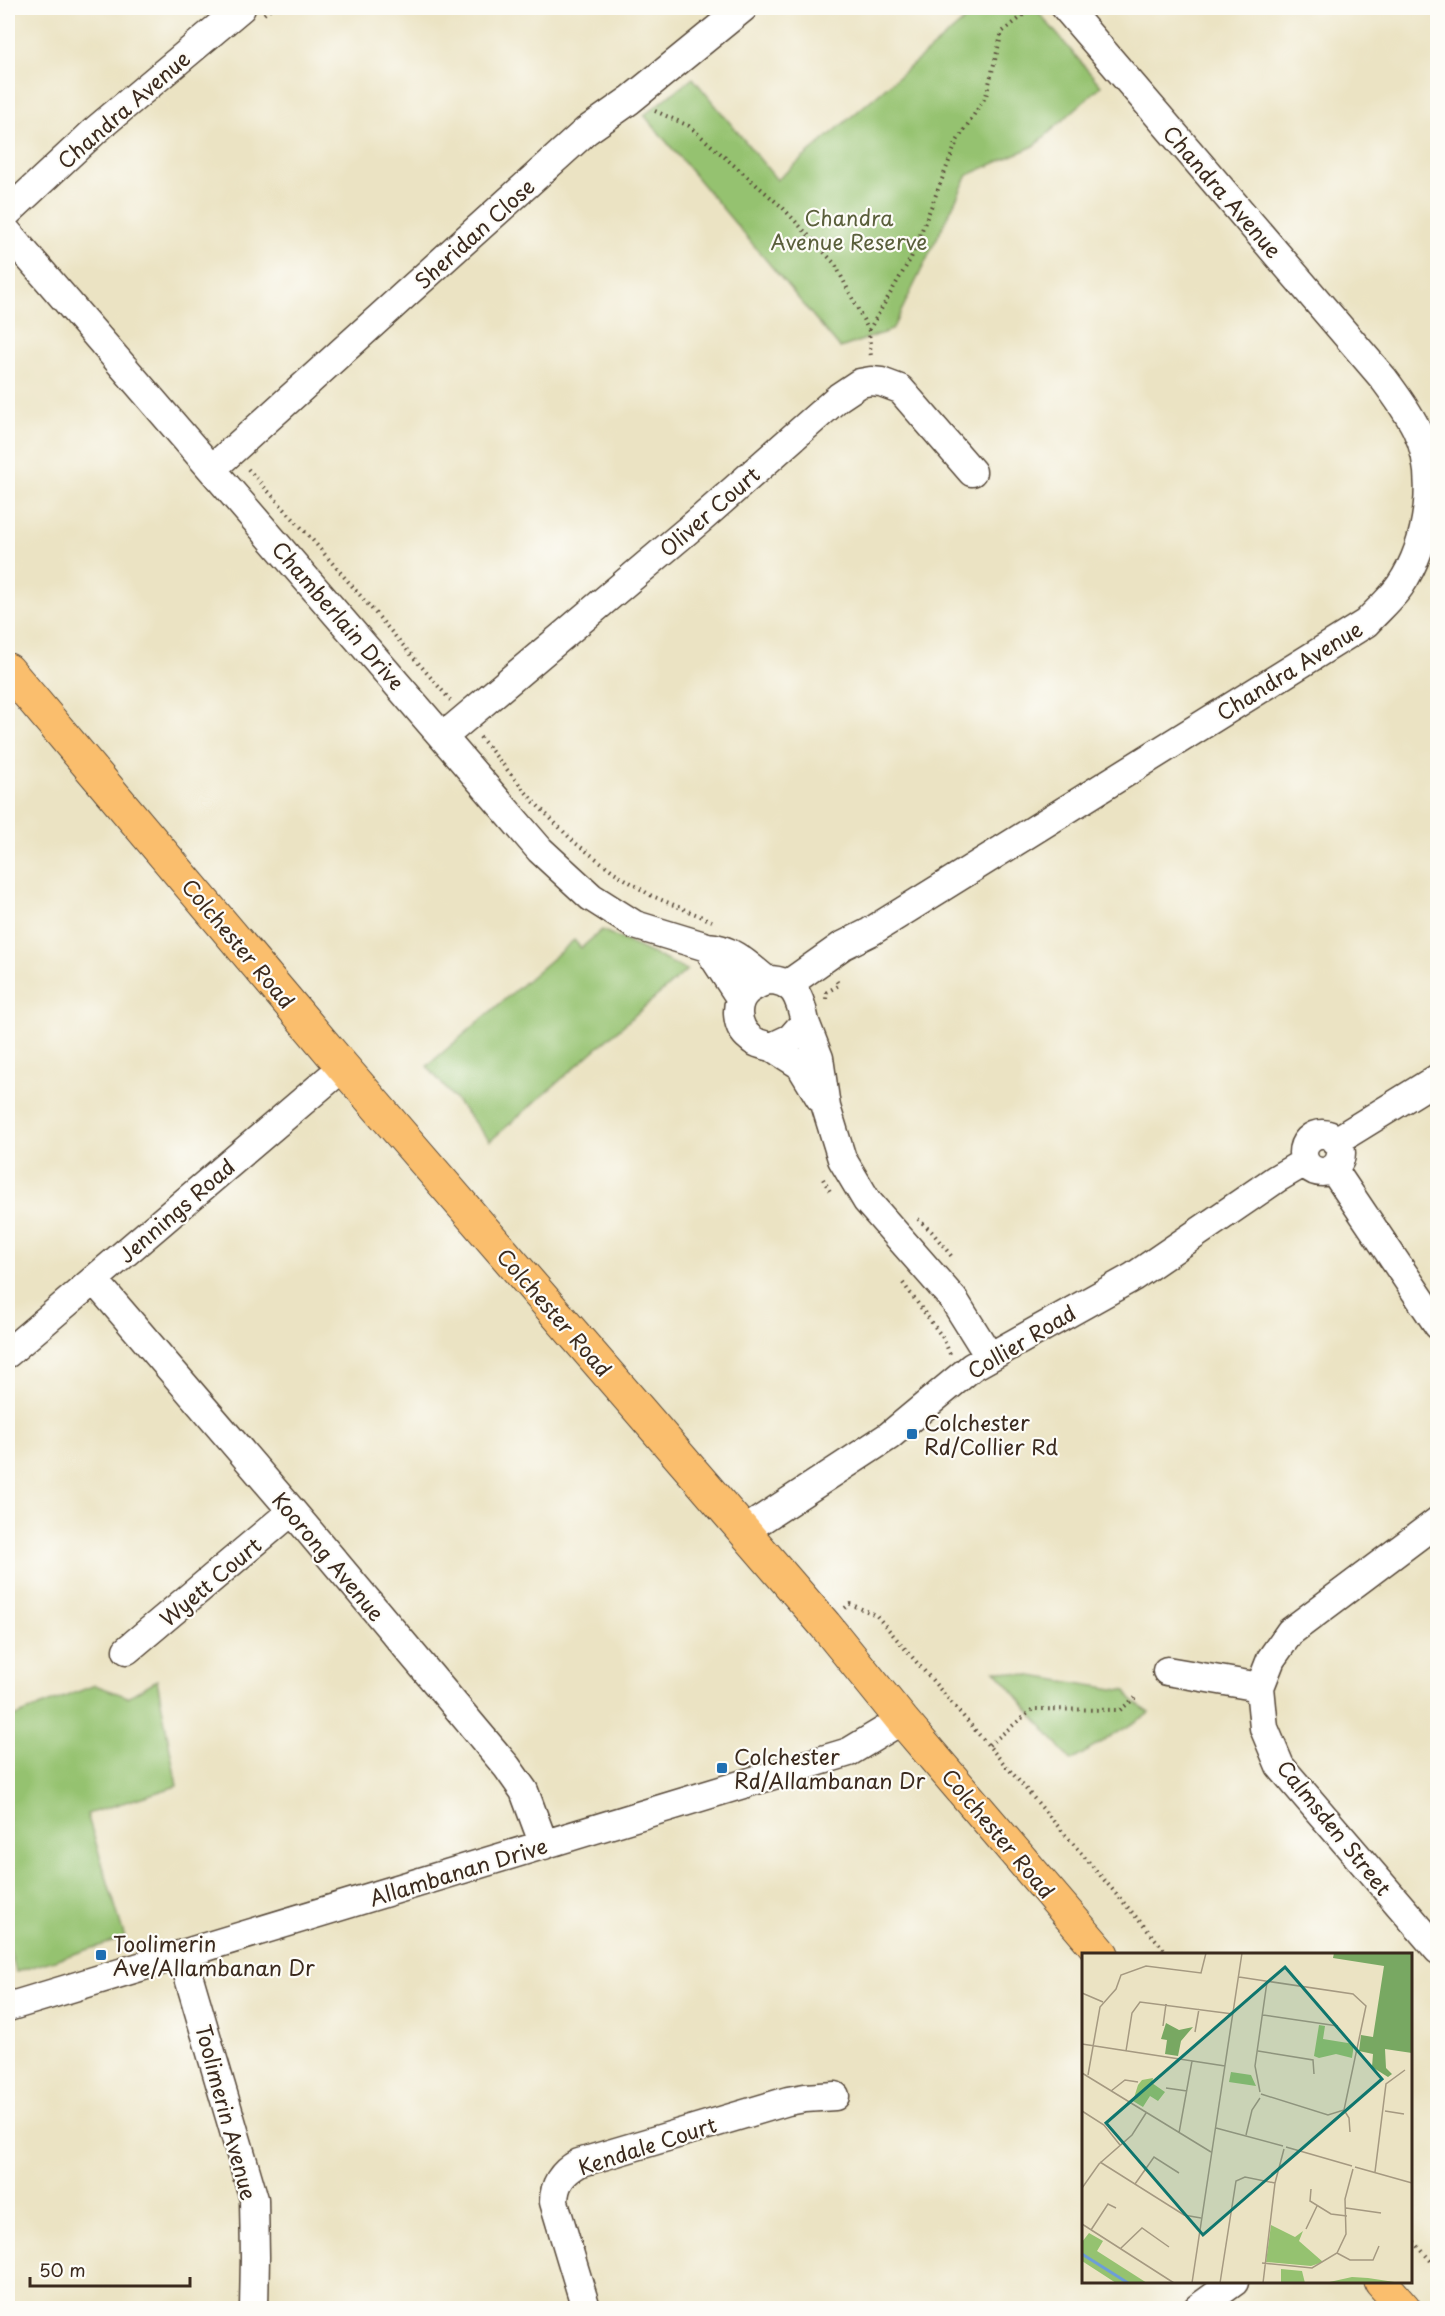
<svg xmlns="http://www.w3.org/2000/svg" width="1445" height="2316" font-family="'Playpen Sans',sans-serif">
	<rect width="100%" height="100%" fill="#fdfcf7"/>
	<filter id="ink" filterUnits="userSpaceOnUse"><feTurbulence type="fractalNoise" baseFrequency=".0167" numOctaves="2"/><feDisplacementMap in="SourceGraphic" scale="12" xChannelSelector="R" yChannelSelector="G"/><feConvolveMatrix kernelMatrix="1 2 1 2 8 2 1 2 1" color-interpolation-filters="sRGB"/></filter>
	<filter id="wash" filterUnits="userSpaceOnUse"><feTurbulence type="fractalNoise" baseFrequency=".008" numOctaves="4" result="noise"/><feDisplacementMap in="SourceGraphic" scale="24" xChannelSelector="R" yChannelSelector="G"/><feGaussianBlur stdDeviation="1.35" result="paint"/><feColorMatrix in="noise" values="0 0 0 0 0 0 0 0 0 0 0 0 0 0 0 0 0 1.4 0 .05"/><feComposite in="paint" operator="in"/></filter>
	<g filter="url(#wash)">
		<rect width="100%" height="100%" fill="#ebe3c3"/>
		<path fill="#95c270" stroke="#687647" stroke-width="1.5" d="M979 8H1035L1101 86 1034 146 968 175 892 330 840 348 644 115 693 78 777 180Z
			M602 930 687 970 490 1141 427 1066 574 940 581 948Z
			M995 1670 1126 1691 1135 1703 1150 1713 1071 1761Z
			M157 1680 177 1786 87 1814 125 1938 16 1972 8 1944V1719L95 1685 128 1697Z"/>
	</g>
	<g filter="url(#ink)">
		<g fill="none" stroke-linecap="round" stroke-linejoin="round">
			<g stroke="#554637" stroke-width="31">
				<path id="minor" d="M8 212 97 129 241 8
					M8 233 540 850 591 897 635 925 707 947C731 948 748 965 766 980
					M213 468 586 131 630 100 743 8
					M444 736 701 519 839 397 860 383 871 381 881 382 900 389 972 472
					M707 947 741 999
					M766 980C795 979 800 998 805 1022L791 1038 772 1047C764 1045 756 1044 750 1038 737 1028 733 1005 746 992 751 987 760 984 766 980Z
					M787 985 842 946 870 932 1366 623C1377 611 1391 599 1400 586 1429 543 1439 475 1416 428 1407 410 1395 394 1383 378L1066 8
					M805 1022 819 1058 826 1107 842 1159 867 1201 954 1300 989 1356
					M772 1047 800 1065 820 1098
					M1303 1153a19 19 0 1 1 38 0a19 19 0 1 1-38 0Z
					M1336 1141 1438 1078
					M1333 1169 1438 1325
					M94 1280 292 1511 507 1767 524 1791 544 1845
					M8 1353 343 1067
					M1438 1521 1290 1632 1271 1659 1260 1687 1264 1728 1280 1766 1438 1950
					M744 1531 889 1436 972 1367 1133 1277 1276 1179 1305 1162
					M127 1650 292 1511
					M1167 1671 1260 1687
					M182 1954 254 2199 255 2257 254 2308
					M8 2007 849 1752 902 1720
					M586 2308 554 2202C554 2183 563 2172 579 2163L788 2101 805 2098 835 2096
					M1198 2308 1234 2282"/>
			</g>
			<g stroke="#554637" stroke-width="35">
				<path id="major" d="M8 670 343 1067 825 1625 902 1720 1102 1954
					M1381 2282 1404 2308"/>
			</g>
			<path stroke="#554637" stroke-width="4" stroke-dasharray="1.5 4.5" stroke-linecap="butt" d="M264 14 271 8
				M655 111 689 126 783 208 835 264 869 331 871 358
				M869 330 911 258 957 141 986 96 1002 32 1033 8
				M248 469 309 536 451 701
				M480 737 534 802 574 842 614 872 650 895 712 921
				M826 999 827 992 839 985 836 980
				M823 1179 831 1193
				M918 1219 932 1232 953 1258
				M903 1283 943 1338 950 1354
				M845 1608 850 1604 876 1615 1168 1954
				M989 1745 1033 1709 1120 1710 1135 1698
				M1410 2237 1438 2269"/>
			<use href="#minor" stroke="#fff" stroke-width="28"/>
			<use href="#major" stroke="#fabe6d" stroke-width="33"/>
		</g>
	</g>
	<g fill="#1f6fb2" stroke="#fdfcf7" stroke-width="2">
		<rect x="906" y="1428" width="12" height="12" rx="3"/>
		<rect x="716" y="1762" width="12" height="12" rx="3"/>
		<rect x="95" y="1949" width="12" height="12" rx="3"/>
	</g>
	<g text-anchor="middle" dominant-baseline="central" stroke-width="4.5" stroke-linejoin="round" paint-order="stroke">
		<g font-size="21" fill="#3b2a1e" stroke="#fdfcf7">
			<text transform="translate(123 109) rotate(-41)">Chandra Avenue</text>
			<text transform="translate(1223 191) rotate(49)">Chandra Avenue</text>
			<text transform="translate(474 233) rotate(-42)">Sheridan Close</text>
			<text transform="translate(709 511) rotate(-41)">Oliver Court</text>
			<text transform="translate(339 615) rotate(49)">Chamberlain Drive</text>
			<text transform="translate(1289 670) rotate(-32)">Chandra Avenue</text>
			<text transform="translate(239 943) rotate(50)">Colchester Road</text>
			<text transform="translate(176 1210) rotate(-41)">Jennings Road</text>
			<text transform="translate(555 1312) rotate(49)">Colchester Road</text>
			<text transform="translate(1021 1341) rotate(-31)">Collier Road</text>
			<text transform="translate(329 1556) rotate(50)">Koorong Avenue</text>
			<text transform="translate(210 1581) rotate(-40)">Wyett Court</text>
			<text transform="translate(1335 1827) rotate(51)">Calmsden Street</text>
			<text transform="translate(999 1833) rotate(50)">Colchester Road</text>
			<text transform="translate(458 1871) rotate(-17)">Allambanan Drive</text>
			<text transform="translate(227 2112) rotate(75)">Toolimerin Avenue</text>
			<text transform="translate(647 2145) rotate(-18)">Kendale Court</text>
		</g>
		<g font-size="21" fill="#5a5f3b" stroke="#fdfcf7">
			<text x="849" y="217">Chandra<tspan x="849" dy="24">Avenue Reserve</tspan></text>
		</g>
		<g font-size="21" fill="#3b2a1e" stroke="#fdfcf7" text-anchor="start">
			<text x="924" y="1422">Colchester<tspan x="924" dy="24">Rd/Collier Rd</tspan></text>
			<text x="734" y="1756">Colchester<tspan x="734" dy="24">Rd/Allambanan Dr</tspan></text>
			<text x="113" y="1943">Toolimerin<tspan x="113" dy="24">Ave/Allambanan Dr</tspan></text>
		</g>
	</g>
	<g transform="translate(1082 1953)">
		<rect width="330" height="330" fill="#ebe3c3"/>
		<path d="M237 72 243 73 241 86 272 91 270 105 254 101 237 105 232 103ZM149 119 169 122 174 133 147 129ZM71 125 70 130 83 139 76 148 68 143 61 154 51 148 56 132 60 127ZM189 272 213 284 221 278 217 288 241 309 229 313 184 309ZM7 280 21 288 15 298 65 330H34L0 308V289ZM199 316 220 318 223 330H199ZM270 324 286 325 319 330H243Z" fill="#95c270"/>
		<path d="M252 0H330V100L303 96 304 115 310 121 306 124 290 114 291 101 277 98 279 82 291 84 302 13 251 5ZM84 70 97 77 111 74 99 88 96 103 83 101 85 87 79 86Z" fill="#78a862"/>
		<path fill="none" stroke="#6d9ed7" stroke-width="3" d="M0 301 46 330"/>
		<path fill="none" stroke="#a59981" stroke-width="1.5" d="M157 24 271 41 284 53 262 157 246 162 179 141M0 40 21 49M181 62 256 73M81 73 84 51M113 79 117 56M0 91 143 113M44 98 50 60 58 49 151 61M176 98 231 107 232 121M0 120 129 199M6 122 18 54 34 36 39 22 64 13 119 20 124 0M84 135 105 138M29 138 43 127 56 129M178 139 173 113 185 29M262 157 267 165 268 179M0 158 22 172 38 192M303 158 322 161M134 175 201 193M97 180 110 108M164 182 170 157 178 145M204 194 270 213M18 209 102 262 119 265M273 214 330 230M293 219 304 131 323 117M53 231 72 204 97 220M0 235 17 211 50 182 64 160M229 236 228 248 249 261 265 263M264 255 299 260M0 271 92 330M224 276 235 253M9 277 26 251 34 255M38 296 60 275 87 294M255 300 268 307H291L297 293M180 310 230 315 255 300 264 281 263 246 271 216M110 330 160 0M138 330 154 228 163 224 193 230M181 330 193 230 202 196"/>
		<path fill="#0f766e" fill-opacity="0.15" stroke="#0f766e" stroke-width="3" d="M203 14 300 126 121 282 24 170Z"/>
		<rect width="330" height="330" fill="none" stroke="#3b2a1e" stroke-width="3"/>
	</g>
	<rect width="1445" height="2316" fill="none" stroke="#fdfcf7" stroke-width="30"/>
	<path d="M30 2277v9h160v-9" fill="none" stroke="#3b2a1e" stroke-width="3"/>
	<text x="39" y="2277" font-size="18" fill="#3b2a1e" stroke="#fdfcf7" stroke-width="4.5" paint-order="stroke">50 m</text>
</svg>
